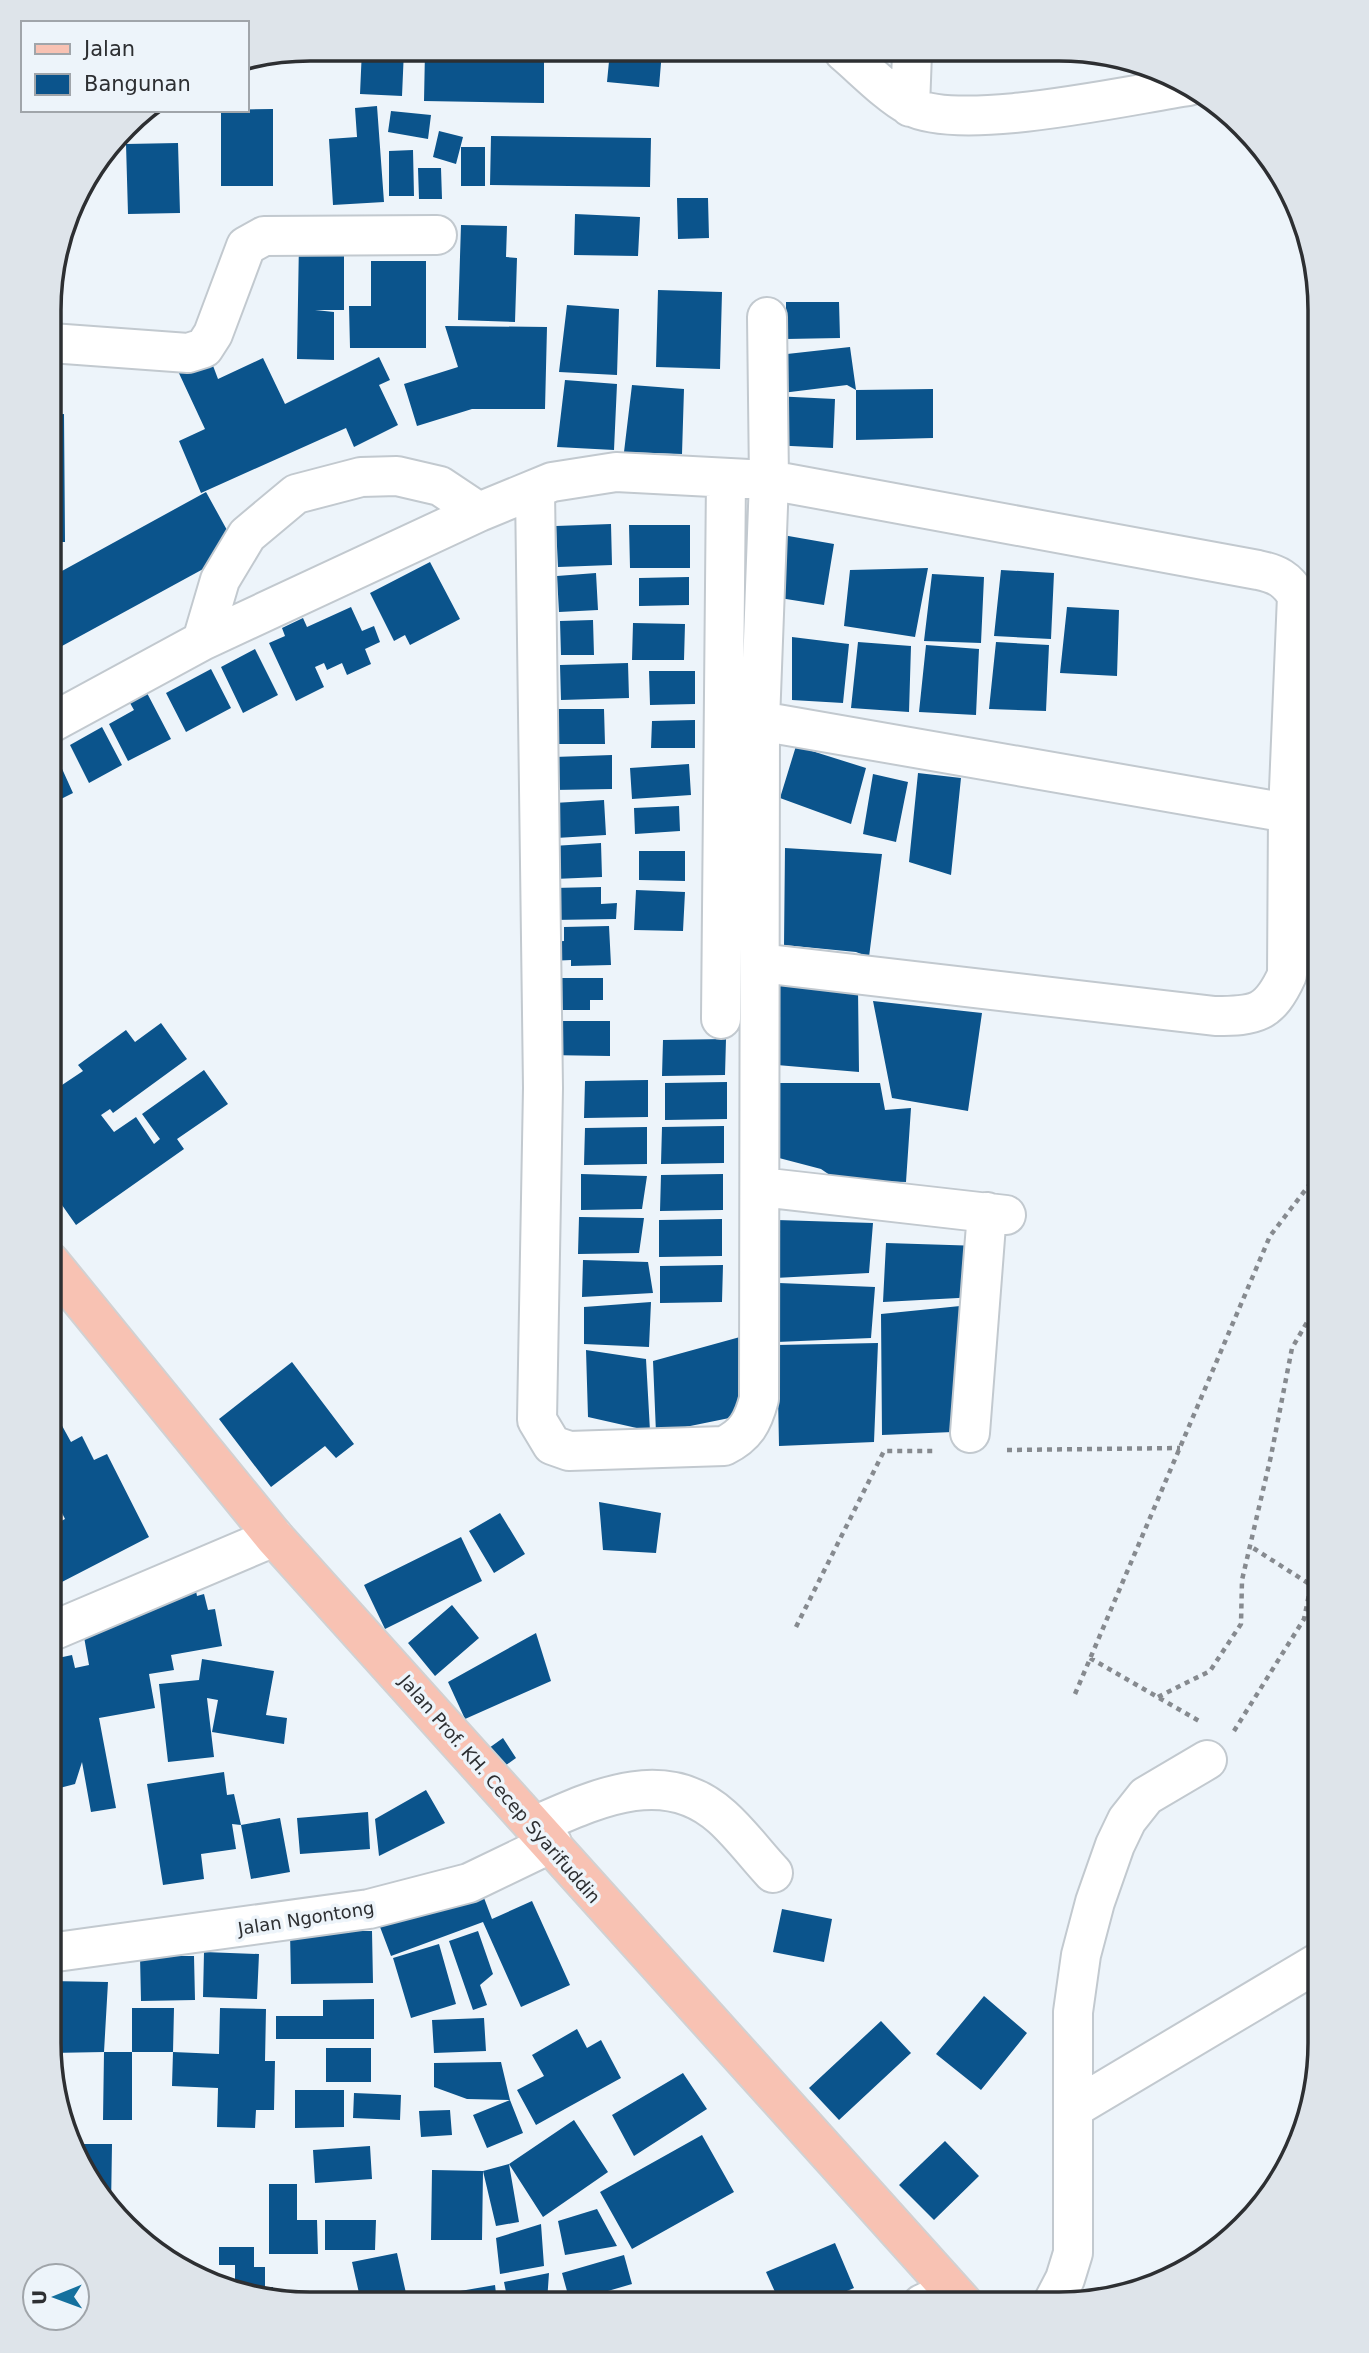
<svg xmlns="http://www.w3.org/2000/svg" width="1369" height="2353" font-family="'DejaVu Sans',sans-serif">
	<rect width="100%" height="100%" fill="#edf4fa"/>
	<path fill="#0b548c" d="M362 49 404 50 402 96 360 94Z
		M425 51 544 53V103L424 101Z
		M610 51H662L659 87 607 82Z
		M377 106 384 202 333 205 329 139 357 137 355 108Z
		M273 109V186H221V110Z
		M391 111 431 115 428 139 388 132Z
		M439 131 463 137 456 164 433 157Z
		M491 136 651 138 650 187 490 185Z
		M178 143 180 213 128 214 126 144Z
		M461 147H485V186H461Z
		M413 150 414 196H389V151Z
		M418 168H441L442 199H419Z
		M677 198H708L709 238 678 239Z
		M575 214 640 217 638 256 574 255Z
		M461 225 507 226 506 257 517 258 515 322 458 320Z
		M299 241H344V310H315L334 312V360L297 359Z
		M371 261H426V348H350L349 306H371Z
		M658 290 722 292 720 369 656 367Z
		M786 302H839L840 338 786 339Z
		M567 305 619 309 617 375 559 372Z
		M445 326 547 327 545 409H472L417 426 404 384 458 367Z
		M850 347 856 390 847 385 782 393 778 355Z
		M209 355 218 379 263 358 285 404 379 357 390 380 379 385 398 425 354 447 346 428 201 493 179 441 205 429 177 369Z
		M565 380 617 384 614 450 557 447Z
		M632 385 684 389 682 454 624 452Z
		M933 389V438L856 440V390Z
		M773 396 835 399 833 448 770 445Z
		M64 414 65 542H51V415Z
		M206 492 238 550 51 652V577Z
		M611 524 612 565 558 567 556 526Z
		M629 525H690V568H630Z
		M777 534 834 544 824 605 767 596Z
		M430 562 460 619 410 645 405 635 394 641 370 593Z
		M928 568 915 637 844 626 850 570Z
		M1001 570 1054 573 1051 639 994 636Z
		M596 573 598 610 559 612 557 576Z
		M932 574 984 577 981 643 924 641Z
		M689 577V605L639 606V578Z
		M351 607 362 631 374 626 380 642 365 649 371 664 347 675 342 663 327 670 324 663 315 667 324 687 296 701 269 643 285 636 282 628 303 618 307 627Z
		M1067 607 1119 610 1117 676 1060 673Z
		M593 620 594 655H561L560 621Z
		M633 623 685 624 684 660H632Z
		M792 637 849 644 843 703 792 700Z
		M858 642 911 646 909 712 851 708Z
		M996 642 1049 645 1046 711 989 709Z
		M926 645 979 649 976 715 919 712Z
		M255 649 278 695 243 713 221 667Z
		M628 663 629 698 561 700 560 665Z
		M211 669 231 708 186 732 166 693Z
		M649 671H695V704L650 705Z
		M147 693 171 739 128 761 109 724 134 710 130 703Z
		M556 709H604L605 744H556Z
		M695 720V748H651L652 721Z
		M102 727 122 765 89 783 70 745Z
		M796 746 866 768 851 824 780 798Z
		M54 751 73 793 51 804V753Z
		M612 755V789L553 790 554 757Z
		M689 764 691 795 632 799 630 768Z
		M918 773 961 778 951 875 909 862Z
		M873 774 908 782 896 842 863 834Z
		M604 800 606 835 556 838 554 803Z
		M679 806 680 831 635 834 634 808Z
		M601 843 602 877 554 879 553 846Z
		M785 848 882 854 869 957 856 952 784 945Z
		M639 851H685V881L639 880Z
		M601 887V904L617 903 616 919 552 920V888Z
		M636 890 685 892 683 931 634 930Z
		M609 926 611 965 571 966V960L549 961 548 942 564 941V927Z
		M547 978H603V1000H590V1010H547Z
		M777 983 858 989 859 1072 777 1065Z
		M873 1001 982 1013 968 1111 892 1098Z
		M546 1021H610V1056L546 1055Z
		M161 1023 187 1059 113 1113 110 1109 101 1115 114 1132 136 1117 154 1144 160 1139 142 1114 204 1070 228 1104 177 1139 184 1149 76 1225 50 1188V1076L54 1073 62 1085 83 1071 78 1065 126 1030 135 1042Z
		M726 1039 725 1075 662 1076 663 1040Z
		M648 1080V1117L584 1118 585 1081Z
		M727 1082V1119L665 1120V1083Z
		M780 1083H880L885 1110 911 1108 906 1182 837 1180 821 1169 779 1158Z
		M724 1126V1163L661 1164 662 1127Z
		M647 1127V1164L584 1165 585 1128Z
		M581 1174 647 1176 642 1209 581 1210Z
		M723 1174V1210L660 1211 661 1175Z
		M579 1217 644 1218 639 1253 578 1254Z
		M722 1219V1256L659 1257V1220Z
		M777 1220 873 1223 869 1273 775 1278Z
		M886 1243 981 1246 977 1297 883 1302Z
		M583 1260 648 1262 653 1293 582 1297Z
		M723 1265 722 1302 660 1303V1266Z
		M779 1283 875 1287 871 1338 777 1342Z
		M651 1302 649 1347 584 1344V1307Z
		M980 1304 976 1431 882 1435 881 1314Z
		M740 1337 744 1415 656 1433 653 1361Z
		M878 1343 874 1442 779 1446 777 1345Z
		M586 1350 646 1359 650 1431 588 1417Z
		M292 1362 354 1444 336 1458 325 1446 271 1487 219 1419Z
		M60 1422 71 1442 82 1436 94 1460 107 1454 149 1537 58 1584 50 1569V1527L65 1519 50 1489V1428Z
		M599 1502 661 1513 656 1553 603 1550Z
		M500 1513 525 1554 494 1573 469 1531Z
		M461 1537 482 1581 385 1629 364 1585Z
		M194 1581 197 1596 204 1594 208 1610 215 1609 222 1646 171 1655 174 1670 149 1674 155 1708 99 1718 116 1808 91 1812 82 1762 75 1784 52 1790 49 1769 59 1767 56 1751 49 1753V1660L72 1655 75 1668 89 1665 81 1620 160 1606 157 1588Z
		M452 1605 479 1638 435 1676 408 1643Z
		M536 1633 551 1681 465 1719 448 1682Z
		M202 1659 274 1671 266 1715 287 1718 284 1744 212 1732 218 1700 207 1698 214 1757 168 1762 159 1684 199 1680Z
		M503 1738 516 1758 495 1773 482 1753Z
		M224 1772 227 1795 234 1794 241 1825 232 1824 236 1849 201 1854 204 1879 163 1885 147 1784Z
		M426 1790 445 1823 379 1856 375 1819Z
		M368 1812 370 1849 300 1854 297 1818Z
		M280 1818 290 1872 251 1879 241 1825Z
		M478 1882 492 1919 532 1901 570 1985 521 2007 483 1922 391 1956 377 1919Z
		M782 1909 832 1919 824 1962 773 1952Z
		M290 1931H372L373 1983 291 1984Z
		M478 1931 493 1974 480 1985 487 2005 473 2010 449 1941Z
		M439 1944 456 2004 411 2018 393 1958Z
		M204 1952 259 1954 257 1999 203 1997Z
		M140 1956H194L195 2000 141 2001Z
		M49 1981 108 1982 104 2052 51 2053Z
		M984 1996 1027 2033 981 2090 936 2054Z
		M374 1999V2039H276V2016H323V2000Z
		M132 2008H174L173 2052H132Z
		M220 2008 266 2009 265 2061H275L274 2110H256L255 2128 217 2127 218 2088 172 2086 173 2052 219 2054Z
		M484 2018 486 2051 434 2053 432 2020Z
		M881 2021 911 2053 839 2120 809 2088Z
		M577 2029 587 2048 601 2040 621 2078 536 2125 517 2090 544 2076 532 2055Z
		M326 2048H371V2082H326Z
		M104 2052H132V2120H103Z
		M501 2062 510 2100 467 2099 434 2087V2063Z
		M683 2073 707 2109 634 2156 612 2115Z
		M295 2090H344V2127L295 2128Z
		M354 2093 401 2095 400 2120 353 2118Z
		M510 2100 523 2133 487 2148 473 2115Z
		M450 2110 452 2135 421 2137 419 2111Z
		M574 2120 608 2172 543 2217 509 2164Z
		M702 2135 734 2192 632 2249 600 2192Z
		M945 2141 979 2176 934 2220 899 2185Z
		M71 2144H112L111 2208 93 2188Z
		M370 2146 372 2179 315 2183 313 2150Z
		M509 2164 519 2222 496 2226 483 2171Z
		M432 2170 483 2171 482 2240H431Z
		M269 2184H297V2220H317L318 2254H269Z
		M597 2209 617 2246 565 2255 558 2221Z
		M325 2220H376L375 2250H325Z
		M541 2224 544 2266 500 2274 496 2238Z
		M835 2243 854 2288 818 2303H780L766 2272Z
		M219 2247H254V2267H265V2287H273L274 2301 216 2285 235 2284V2265H219Z
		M397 2253 408 2302H361L352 2262Z
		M624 2255 632 2284 570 2302 562 2273Z
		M549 2273 547 2302H508L504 2282Z
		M495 2285 497 2302H438L437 2295Z
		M359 2296 358 2302H306V2297Z"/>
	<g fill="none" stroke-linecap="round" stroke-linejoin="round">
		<g stroke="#c2c9cf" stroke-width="42">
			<path id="minor" d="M844 52C863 68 889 95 910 106 961 133 1127 95 1189 86
				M910 107 912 53
				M51 343 188 353 204 348 213 334 246 246 264 236 437 235
				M535 490 543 1088 537 1420 552 1445 569 1451 724 1446C746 1435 753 1422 759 1399L760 721 769 480 767 317
				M202 641 220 580 247 535 296 494 361 477 397 476 440 486 479 512
				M760 721 1288 813
				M51 723 202 641 479 512 552 482 616 472 769 480 1258 570C1277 574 1287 579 1297 596L1288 813 1287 975C1269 1014 1256 1016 1215 1016L760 963
				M721 1019 726 478
				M760 1187 1006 1215
				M970 1433 987 1212
				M50 1632 274 1537
				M536 1825C595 1799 665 1765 722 1817 741 1834 756 1855 773 1873
				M49 1953 369 1909 469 1883 552 1843
				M1074 2108 1319 1962
				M922 2304 950 2291
				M1052 2304 1065 2279 1073 2253V2012L1081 1955 1095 1902 1115 1845 1127 1820 1146 1796 1207 1760"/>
		</g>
		<g stroke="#d1d1d2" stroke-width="42">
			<path id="major" d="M50 1262 274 1537 964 2304"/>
		</g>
		<path stroke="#868a8f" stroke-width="4.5" stroke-dasharray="5 5" stroke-linecap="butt" d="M1007 1450 1180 1448
			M1311 1585 1320 1563
			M796 1627 884 1451H935
			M1090 1658 1199 1721
			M1075 1694 1270 1236 1313 1180 1320 1161
			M1158 1697 1210 1671 1241 1624 1242 1580 1271 1456 1292 1348 1320 1300
			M1234 1731 1304 1619 1311 1585 1250 1546"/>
		<use href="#minor" stroke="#fff" stroke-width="38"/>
		<use href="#major" stroke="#f8c2b3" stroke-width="38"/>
	</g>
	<g text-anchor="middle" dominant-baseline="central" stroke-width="7" stroke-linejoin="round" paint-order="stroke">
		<g font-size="18" fill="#2d2f32" stroke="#edf4fa">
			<text transform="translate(500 1789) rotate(49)">Jalan Prof. KH. Cecep Syarifuddin</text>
			<text transform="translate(306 1918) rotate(-9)">Jalan Ngontong</text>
		</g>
	</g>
	<path d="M0 0H1369V2353H0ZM310 61H1059A249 249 0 0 1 1308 310V2043A249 249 0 0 1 1059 2292H310A249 249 0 0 1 61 2043V310A249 249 0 0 1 310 61Z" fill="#dee4ea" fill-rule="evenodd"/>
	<path fill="none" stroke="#2d2f32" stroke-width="3.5" d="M310 61H1059A249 249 0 0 1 1308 310V2043A249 249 0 0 1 1059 2292H310A249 249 0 0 1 61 2043V310A249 249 0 0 1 310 61Z"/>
	<rect x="21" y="21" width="228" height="91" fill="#edf4fa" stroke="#a0a5aa" stroke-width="2"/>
	<rect x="35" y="44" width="35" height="10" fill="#f8c2b3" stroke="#a0a5aa" stroke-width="2"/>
	<text x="84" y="56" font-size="21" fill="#2d2f32">Jalan</text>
	<rect x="35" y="74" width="35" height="21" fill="#0b548c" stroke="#a0a5aa" stroke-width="2"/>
	<text x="84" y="91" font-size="21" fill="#2d2f32">Bangunan</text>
	<g transform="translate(56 2297) rotate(269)"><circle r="33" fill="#edf4fa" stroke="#a0a5aa" stroke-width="2"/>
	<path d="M0-5L12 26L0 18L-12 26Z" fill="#14709e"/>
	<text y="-10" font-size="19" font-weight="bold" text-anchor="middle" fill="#2d2f32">U</text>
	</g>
</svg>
